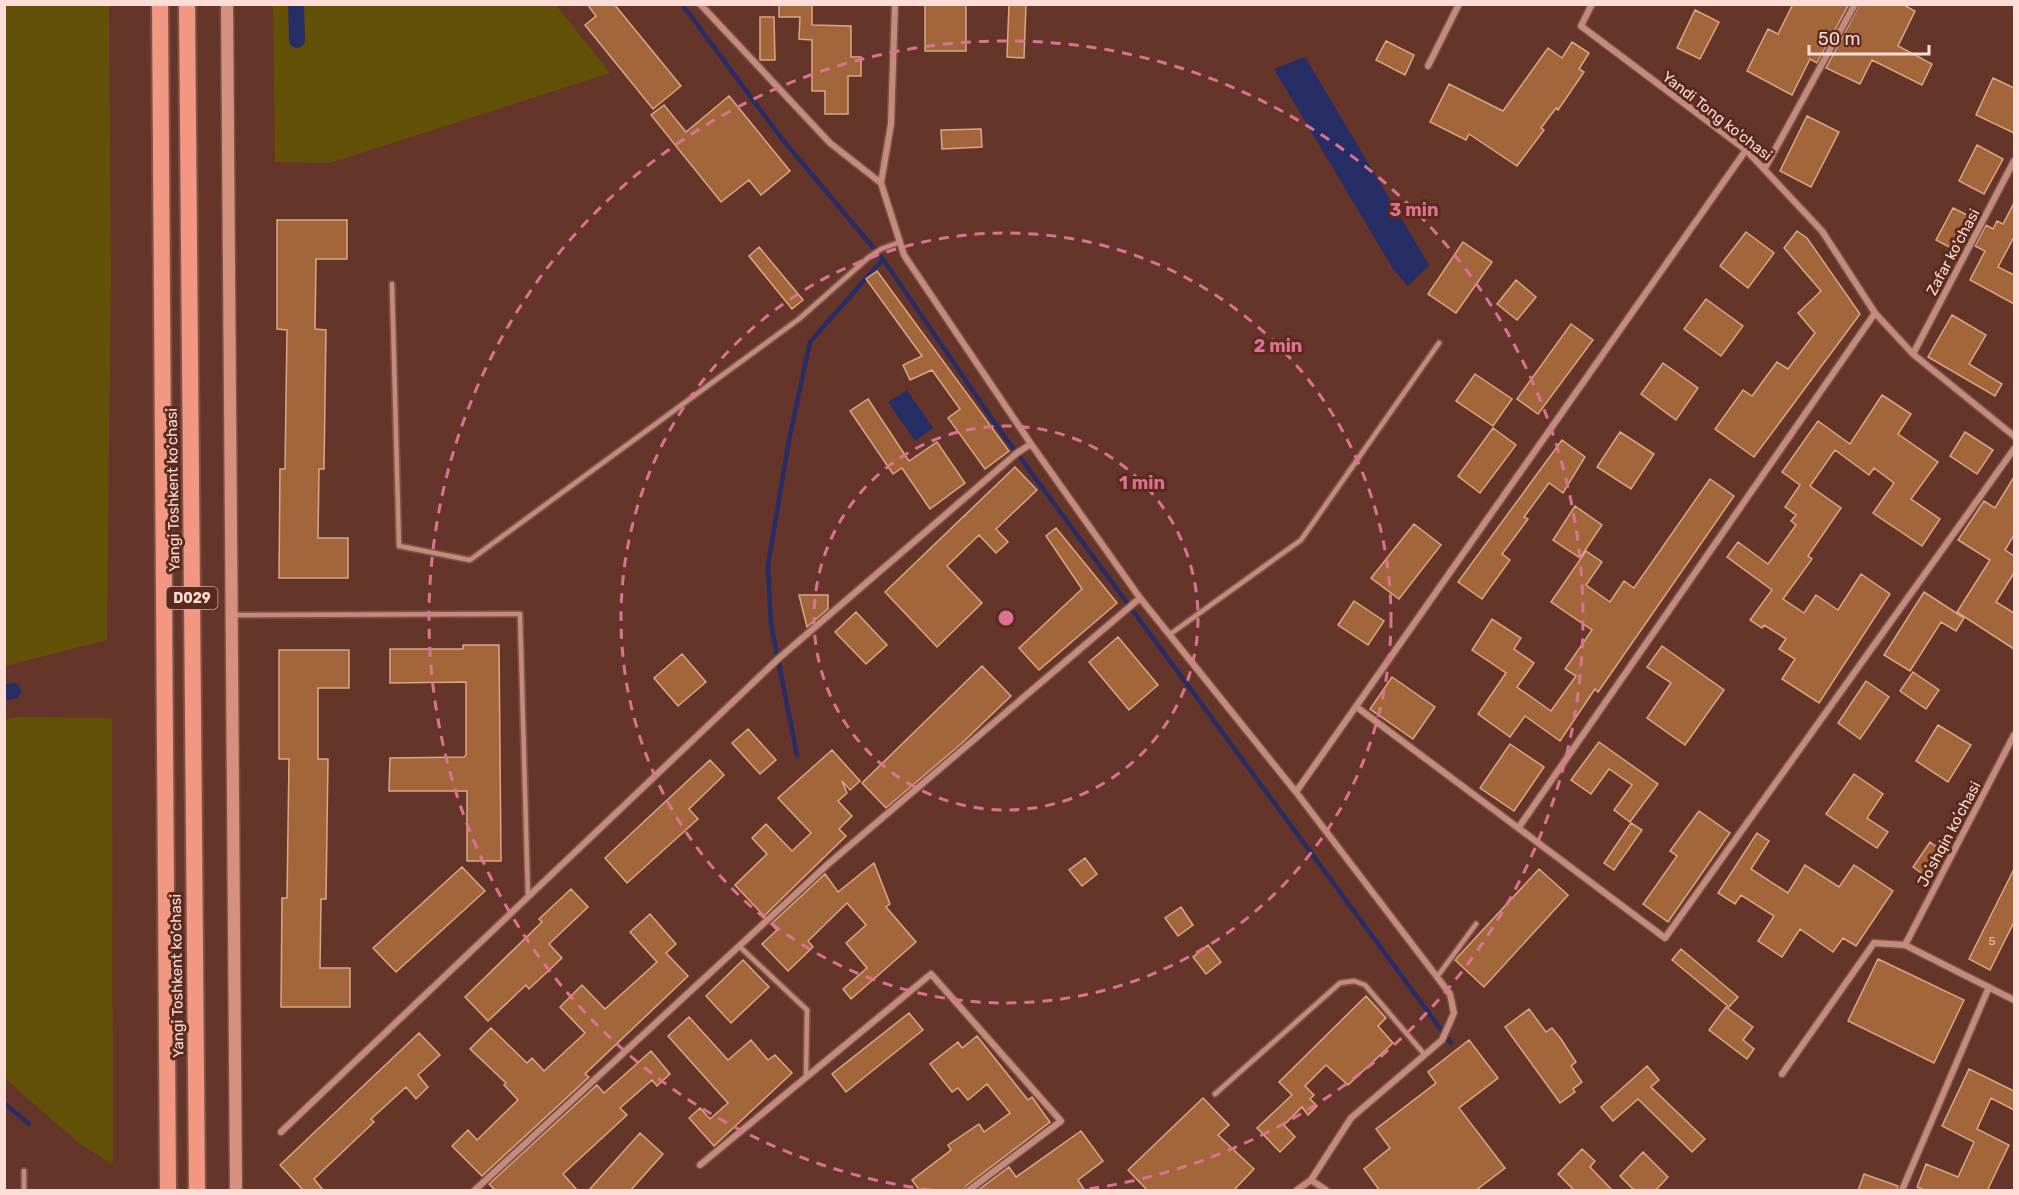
<svg xmlns="http://www.w3.org/2000/svg" width="2019" height="1195" font-family="Rubik,sans-serif">
	<rect width="100%" height="100%" fill="#663529"/>
	<path fill="#625106" d="M5 4 109 5 111 275 107 640 5 666Z
		M273 5H556L610 73 330 163 275 162Z
		M16 717 112 718 113 1165 76 1141 5 1078 4 720Z"/>
	<path fill="#272d65" d="M1305 57 1429 265 1408 286 1393 269 1274 69Z
		M907 390 933 428 915 441 888 402Z"/>
	<g fill="none" stroke-linecap="round" stroke-linejoin="round">
		<path stroke="#272d65" stroke-width="4.5" d="M682 4 782 139 883 259 994 422 1451 1043
			M797 755 771 624 768 565 789 440 810 342 883 259
			M4 1103 29 1124"/>
		<path stroke="#272d65" stroke-width="16" d="M296 4 297 40
			M4 693 13 691"/>
	</g>
	<path fill="#a3663b" stroke="#d9a786" stroke-width="1.5" d="M587 4H614L681 86 653 109 585 25 596 16Z
		M779 4H812V25L851 26V57H861V76H848V114H825V91H812V40L799 39 800 17H779Z
		M925 4H966V51H925Z
		M1009 4H1026L1024 58 1007 57Z
		M1793 4H1849L1817 63 1810 59 1792 95 1747 71 1768 29 1778 34Z
		M1860 4H1902L1915 11 1898 46 1932 64 1922 85 1872 60 1860 84 1826 68Z
		M1695 10 1719 22 1700 59 1677 48Z
		M760 17H774L775 60H760Z
		M1386 41 1414 55 1405 75 1376 60Z
		M1572 42 1589 53 1579 69 1584 72 1558 110 1556 108 1541 128 1544 130 1517 166 1469 134 1466 140 1430 122 1449 84 1503 111 1548 48 1562 58Z
		M1993 78 2014 88V133L1976 115Z
		M729 96 790 171 761 195 749 180 721 202 651 115 664 105 686 132Z
		M1807 116 1839 132 1811 187 1780 171Z
		M981 129 982 147 942 149 941 130Z
		M1977 145 2003 159 1984 194 1959 181Z
		M2014 203V237L1998 267 2014 275V304L1970 280 1985 251 1975 246 1986 225 1993 229 1997 221 2003 224Z
		M1953 208 1977 220 1957 251 1936 240Z
		M277 220H347V259H316L315 329 326 330 324 469H319L318 538H348V578H279L280 469H285L287 330 277 329Z
		M1797 231 1807 238 1860 314 1754 457 1715 429 1743 390 1752 396 1777 362 1788 369 1815 333 1798 313 1821 291 1784 248Z
		M1746 232 1774 253 1748 288 1720 266Z
		M1463 242 1492 262 1456 313 1428 294Z
		M759 247 803 300 792 309 749 256Z
		M877 271 1009 451 985 469 948 418 960 409 932 370 910 380 903 365 922 356 866 279Z
		M1516 280 1536 297 1517 320 1497 304Z
		M1706 299 1743 326 1721 356 1684 329Z
		M1952 315 1986 335 1969 364 2002 384 1995 396 1928 357Z
		M1571 324 1593 340 1538 414 1517 399Z
		M1663 363 1698 388 1676 420 1641 394Z
		M1475 374 1512 399 1493 426 1456 401Z
		M1882 395 1911 414 1898 434 1938 462 1911 499 1940 519 1922 546 1873 513 1894 483 1874 468 1869 475 1835 450 1810 486 1841 508 1808 556 1812 559 1783 599 1804 613 1816 595 1838 610 1861 574 1890 594 1819 703 1782 679 1795 659 1779 649 1786 639 1764 625 1762 628 1750 620 1772 590 1727 557 1738 542 1768 564 1796 525 1791 521 1796 515 1785 507 1800 485 1782 472 1818 421 1850 444Z
		M868 399 909 461 937 442 965 483 930 509 902 468 893 474 850 411Z
		M1493 428 1516 445 1480 493 1458 476Z
		M1620 432 1654 454 1631 489 1597 467Z
		M1965 432 1993 450 1977 474 1950 456Z
		M1562 440 1585 457 1563 493 1549 483 1524 517 1528 519 1502 554 1510 560 1482 599 1458 582Z
		M1015 467 1037 490 996 529 1008 542 996 553 979 535 947 566 982 603 937 647 885 592Z
		M2014 477V535L2005 550 2014 556V573L1996 602 2014 613V649L1957 612 1990 560 1958 540 1984 501 1995 508Z
		M1710 479 1734 496 1598 692 1595 689 1560 741 1525 716 1510 737 1478 714 1506 673 1472 650 1492 619 1521 638 1514 649 1534 663 1517 687 1551 711 1576 676 1565 669 1592 630 1551 602 1586 551 1602 562 1586 585 1610 602 1624 581 1634 588Z
		M1575 506 1602 525 1580 558 1553 540Z
		M1414 524 1441 545 1399 599 1371 578Z
		M1056 528 1117 603 1039 670 1019 648 1082 589 1046 536Z
		M1924 592 1964 618 1956 631 1941 622 1910 671 1884 655Z
		M799 595H828V609L807 627Z
		M1354 601 1384 621 1368 645 1338 625Z
		M856 612 887 645 866 664 835 632Z
		M1118 637 1158 685 1129 710 1089 662Z
		M463 645H499L501 861H467V791H389L390 758 464 757 466 755V682L390 683V649H463Z
		M1662 646 1724 690 1685 745 1647 718 1671 683 1647 667Z
		M279 650H349V688H318V759H328L326 899H321L320 968H350V1007H281L282 898H287L289 759H279Z
		M682 654 706 682 678 706 654 678Z
		M982 666 1011 696 961 744 886 808 862 783Z
		M1913 672 1939 690 1926 709 1900 691Z
		M1392 677 1435 707 1413 739 1370 709Z
		M1866 681 1889 697 1860 739 1838 723Z
		M1938 725 1971 745 1948 782 1916 761Z
		M748 729 776 760 760 774 732 743Z
		M1599 742 1658 784 1630 822 1614 810 1632 785 1609 769 1591 794 1571 780Z
		M1510 744 1544 767 1514 811 1480 788Z
		M832 750 860 781 850 790 842 781 847 793 838 801 852 816 839 829 846 836 764 916 735 885 767 854 752 838 766 824 792 851 811 833 778 798Z
		M710 760 724 775 689 809 698 819 627 883 605 858Z
		M1854 774 1883 794 1867 818 1888 832 1877 848 1826 814Z
		M1699 811 1730 833 1668 922 1643 904 1677 856 1670 851Z
		M1631 823 1642 830 1614 870 1604 863Z
		M1757 833 1769 841 1751 869 1788 893 1805 865 1839 887 1854 865 1893 891 1856 946 1843 938 1833 952 1800 929 1782 957 1758 941 1774 916 1741 895 1735 904 1718 893Z
		M1930 842 1941 850 1924 875 1913 867Z
		M1085 858 1097 874 1082 886 1069 870Z
		M874 863 890 904 886 907 916 942 851 999 843 989 867 968 846 943 866 925 847 903 808 941 813 947 788 971 762 944 777 930 771 924 825 874 838 892Z
		M462 867 485 891 396 972 373 948Z
		M1539 869 1568 895 1484 987 1455 960Z
		M2014 869V922L1990 970 1969 959Z
		M571 889 588 907 549 944 562 958 529 989 526 985 488 1021 465 997 542 922 539 919Z
		M1181 907 1193 925 1178 936 1165 918Z
		M650 914 676 944 666 953 688 976 585 1074 589 1077 482 1176 452 1146 468 1130 477 1140 518 1100 504 1085 506 1083 470 1049 491 1028 527 1063 532 1058 544 1071 585 1033 560 1007 582 985 605 1009 657 962 630 932Z
		M1208 945 1221 962 1206 974 1193 957Z
		M1681 949 1738 997 1729 1007 1672 960Z
		M1878 959 1964 1000 1934 1063 1848 1021Z
		M743 960 769 987 731 1023 706 996Z
		M1366 996 1386 1018 1378 1026 1393 1043 1348 1085 1326 1065 1305 1086 1314 1095 1310 1099 1317 1106 1308 1115 1302 1107 1284 1125 1295 1137 1280 1152 1257 1128 1292 1095 1279 1082Z
		M1726 1007 1753 1027 1743 1040 1754 1049 1747 1059 1709 1030Z
		M1529 1009 1546 1032 1552 1028 1561 1039 1576 1062 1571 1066 1582 1082 1573 1089 1575 1092 1560 1103 1505 1027Z
		M909 1013 923 1030 846 1092 832 1074Z
		M689 1017 728 1060 751 1040 768 1060 775 1055 792 1073 714 1146 689 1118 700 1108 710 1119 728 1103 668 1036Z
		M419 1033 440 1055 418 1075 428 1087 416 1099 406 1087 371 1119 374 1122 314 1179 324 1191H304L280 1165Z
		M977 1036 1028 1100 1032 1097 1050 1122 966 1186 964 1191H920L912 1180 951 1150 948 1145 979 1124 984 1132 1010 1113 987 1084 968 1100 958 1088 952 1092 930 1064 958 1042 962 1048Z
		M1469 1040 1498 1078 1459 1108 1505 1168 1475 1191H1380L1364 1169 1390 1148 1376 1129 1436 1083 1428 1072Z
		M651 1051 670 1074 657 1086 652 1080 620 1108 627 1115 563 1174 578 1191H496L489 1184 597 1085 604 1093Z
		M1647 1066 1659 1080 1651 1087 1705 1139 1692 1152 1638 1099 1613 1121 1601 1107Z
		M1969 1069 2014 1091V1110L1991 1098 1977 1129 2009 1145 1988 1189 1990 1191H1927L1917 1187 1926 1164 1958 1177 1974 1142 1942 1126Z
		M1203 1098 1229 1125 1218 1135 1254 1169 1233 1191H1148L1128 1170Z
		M1081 1131 1103 1161 1078 1180 1085 1191H977L1009 1167 1016 1177Z
		M640 1133 663 1154 630 1191H588Z
		M1582 1149 1595 1161 1590 1167 1613 1191H1575L1558 1174Z
		M1643 1152 1668 1177 1655 1191H1635L1620 1176Z
		M1864 1174 1898 1186 1897 1191H1858Z"/>
	<g fill="none" stroke-linecap="round" stroke-linejoin="round">
		<g stroke="#7b5147" stroke-width="8">
			<path id="service" d="M392 284 399 546 470 560 799 319 869 257 881 249 900 242
				M234 615 520 614 528 897
				M1169 635 1301 540 1439 343
				M739 946 807 1010 806 1077
				M1437 977 1476 924
				M1215 1094 1340 983 1354 981 1365 985 1425 1055
				M24 1171V1190"/>
		</g>
		<g stroke="#7b5147" stroke-width="9">
			<path id="minor" d="M700 4 830 143 881 183
				M895 4 891 124 881 183 904 255 1031 444 1140 598 1296 792 1450 994 1454 1013 1442 1040 1351 1118 1311 1180
				M1592 4 1581 26 1746 150 1822 231 1875 313 1913 354 2014 436
				M1428 66 1459 4
				M1765 168 1855 4
				M1913 354 2014 161
				M1358 708 1665 938 2014 449
				M1296 792 1746 150
				M1519 827 1875 313
				M1905 945 2014 735
				M1782 1074 1874 943 1905 945 2014 1000
				M281 1132 778 659 1017 453 1031 444
				M700 1165 931 974 1061 1121 969 1190
				M475 1190 827 865 1140 598
				M1297 1190 1311 1180 1326 1190
				M1902 1190 1989 987"/>
		</g>
		<g stroke="#7b5147" stroke-width="15">
			<path id="secondary" d="M227 4 236 1190"/>
		</g>
		<g stroke="#7b5147" stroke-width="20">
			<path id="trunk" d="M160 4 168 1190
				M187 4 197 1190"/>
		</g>
		<use href="#service" stroke="#c48b7c" stroke-width="4.5"/>
		<use href="#minor" stroke="#c48b7c" stroke-width="6"/>
		<use href="#secondary" stroke="#d5907e" stroke-width="12"/>
		<use href="#trunk" stroke="#f29882" stroke-width="16"/>
	</g>
	<g fill="none" stroke="#dd7192" stroke-width="3" stroke-dasharray="10 8">
		<circle cx="1006" cy="618" r="192"/>
		<circle cx="1006" cy="618" r="385"/>
		<path d="M931 1190A577 577 0 1 1 1081 1190"/>
	</g>
	<g text-anchor="middle" dominant-baseline="central" stroke-width="6" stroke-linejoin="round" paint-order="stroke">
		<g font-size="12" fill="#e6bfae">
			<text x="1992" y="941">5</text>
		</g>
		<rect fill="#5b2a1f" stroke="#cca79e" stroke-width="1.5" x="166.5" y="587" width="51" height="22" rx="4.5"/>
		<g font-size="14" font-weight="bold" fill="#fdddd5">
			<text x="192" y="598">D029</text>
		</g>
		<g font-size="15" fill="#fdddd5" stroke="#5b2a1f">
			<text transform="translate(1717 116) rotate(38)">Yandi Tong ko'chasi</text>
			<text transform="translate(1953 252) rotate(-62)">Zafar ko'chasi</text>
			<text transform="translate(173 490) rotate(-91)">Yangi Toshkent ko‘chasi</text>
			<text transform="translate(1949 834) rotate(-62)">Joʼshqin koʼchasi</text>
			<text transform="translate(177 976) rotate(-91)">Yangi Toshkent ko‘chasi</text>
		</g>
	</g>
	<circle cx="1006" cy="618" r="9" fill="#dd7192" stroke="#5b2a1f" stroke-width="3"/>
	<g font-size="18" text-anchor="middle" font-weight="bold" fill="#dd7192" stroke="#5b2a1f" stroke-width="6" stroke-linejoin="round" paint-order="stroke">
		<text x="1414" y="216">3 min</text>
		<text x="1278" y="352">2 min</text>
		<text x="1142" y="489">1 min</text>
	</g>
	<rect width="2019" height="1195" fill="none" stroke="#fdddd5" stroke-width="12"/>
	<path d="M1809 45v9h120v-9" fill="none" stroke="#fdddd5" stroke-width="3"/>
	<text x="1818" y="45" font-size="18" fill="#fdddd5" stroke="#5b2a1f" stroke-width="4.5" paint-order="stroke">50 m</text>
</svg>
